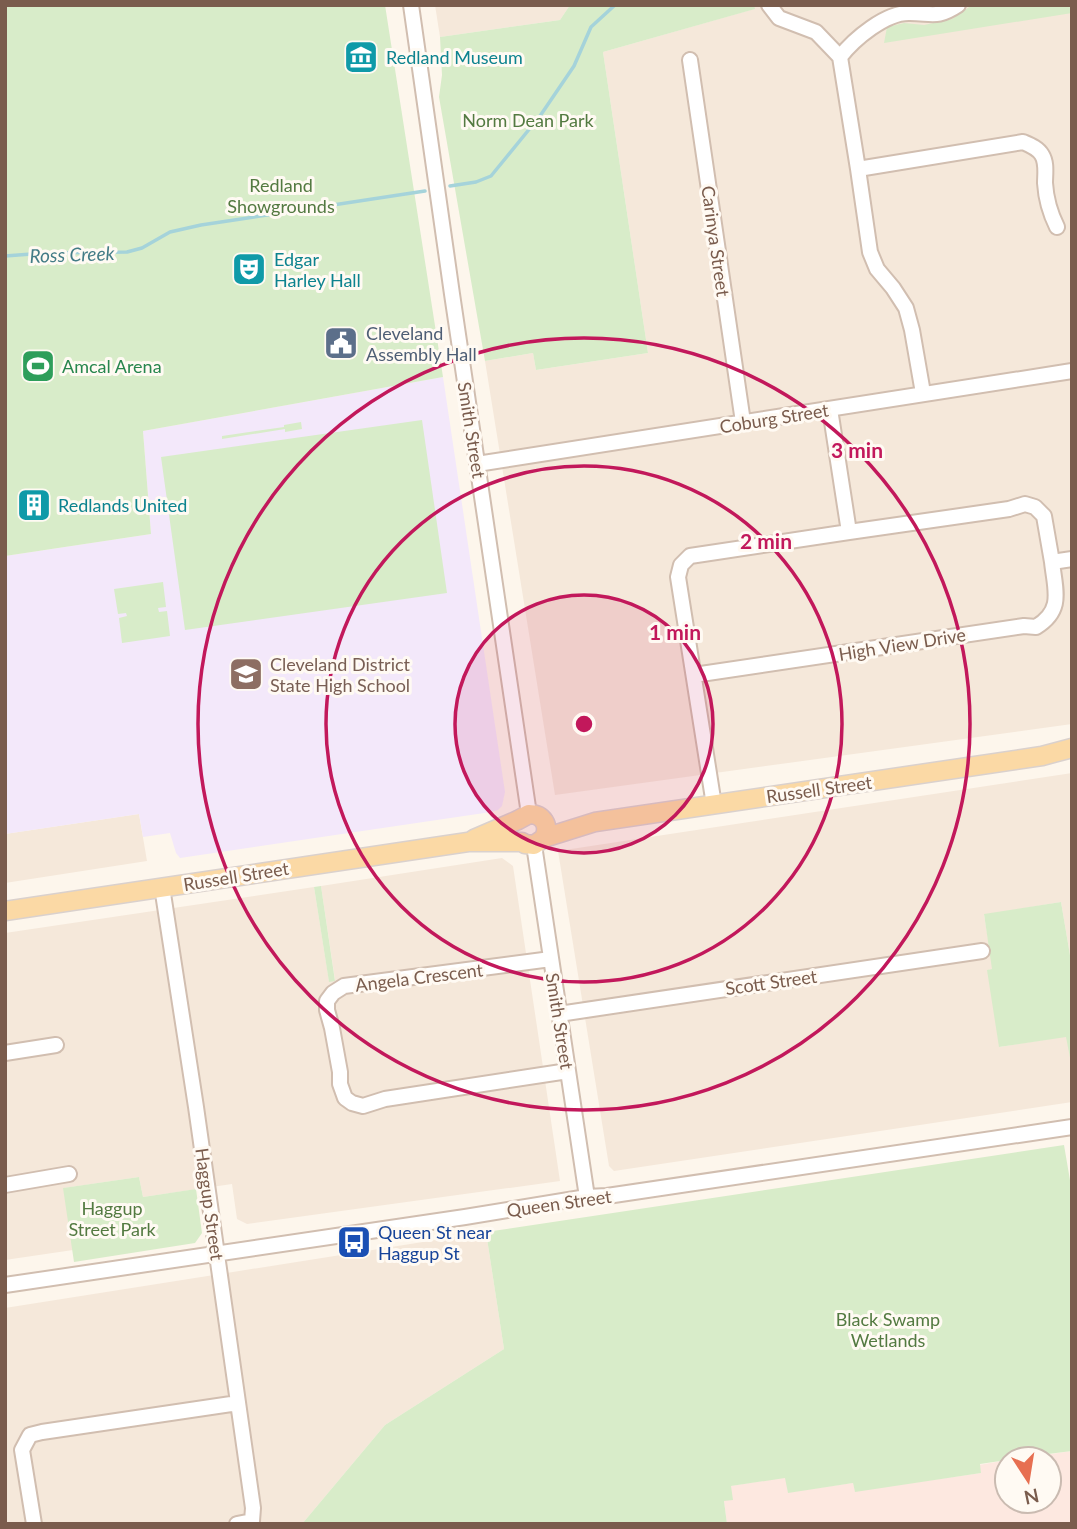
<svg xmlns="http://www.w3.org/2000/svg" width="1077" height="1529" font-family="Lato,sans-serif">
	<rect width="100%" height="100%" fill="#fdf6ec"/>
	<path fill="#f5e8da" d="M435 5H570L560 20 440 37Z
		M754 5H1072V724L555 795 485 361 533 353 536 370 648 353 603 52 754 9Z
		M1072 773V967L1061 902 984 915 993 969 988 970 1000 1047 1067 1036 1072 1068V1102L614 1171 609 1166 558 851Z
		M139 814 147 861 5 883V834Z
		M502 858 513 866 560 1181 247 1224 237 1219 232 1184 143 1197 139 1177 64 1188 73 1250 5 1260V933L314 887 329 981 335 980 321 886Z
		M486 1232 504 1349 385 1425 302 1524H5V1308Z"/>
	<path fill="#fde8e0" d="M1072 1451V1524H727L724 1501 731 1486 786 1477 788 1492 853 1483 855 1491 981 1473 979 1465 1007 1460V1501H1049V1459H1016Z"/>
	<path fill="#f3e8fa" d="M443 377 505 792 502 806 498 810 491 812 180 858 176 853 170 833 143 837 139 814 5 834V556L151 534 143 431Z"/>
	<path fill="#d8ecc9" d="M5 5H385L443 377 143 431 151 534 5 556Z
		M570 5H754L755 9 603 52 648 353 536 370 533 353 485 361 439 97 442 75 440 37 560 20Z
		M972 5H1072V13L884 43 887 27 904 23 924 25 952 19Z
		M422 420 447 593 185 630 161 457Z
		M301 422 302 429 285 432V429L222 439V436L284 427V425Z
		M163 582 166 607 158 608 159 612 167 611 170 636 122 643 119 618 127 616 126 613 118 614 114 589Z
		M321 886 335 981 329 982 314 887Z
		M1061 902 1072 967V1068L1066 1037 999 1047 987 970 992 969 984 914Z
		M1064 1145 1072 1192V1451L1007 1459V1460L980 1464 981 1473 855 1492 853 1483 788 1493 785 1478 731 1486 733 1500 724 1501 727 1524H302L385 1425 504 1349 486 1232Z
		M139 1177 143 1197 196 1189 202 1233 195 1243 74 1262 63 1188Z"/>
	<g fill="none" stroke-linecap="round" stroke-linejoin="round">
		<path stroke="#a5d3da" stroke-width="3.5" d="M450 186 476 182 491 176 540 116 574 66 591 27 615 5
			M5 256 45 253 127 252 142 248 170 232 201 225 425 191"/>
		<g stroke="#d1beb0" stroke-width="18">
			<path id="minor" d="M411 5 452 294 529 814
				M769 5 779 18 816 32 840 57
				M840 57 858 169 870 252 877 269 893 288 906 308 912 330 923 393
				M840 57C854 39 886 12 910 13 932 13 937 19 958 5
				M690 60 743 422
				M858 169 1023 142C1030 145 1038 148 1042 155 1047 163 1045 174 1045 183 1046 199 1050 213 1057 227
				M477 464 1072 371
				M849 532 1009 509 1025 504 1035 507 1044 516 1052 562
				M694 675 1024 626 1036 627C1064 610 1055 590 1052 562L1072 559
				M714 805 678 577 681 565 690 556 849 532 830 409
				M534 845 587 1197
				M162 887 196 1107 253 1508 252 1521 237 1524
				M551 959 344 986 333 993 327 1001V1010L332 1028 340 1072V1084L345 1098 352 1103 363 1106 385 1099 568 1071
				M559 1014 982 951
				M5 1053 56 1045
				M5 1185 69 1174
				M5 1285 465 1217 587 1197 607 1196 1072 1127
				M34 1524 22 1450 30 1435 42 1432 238 1403"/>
		</g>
		<g stroke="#dad1cd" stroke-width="21">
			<path id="major" d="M474 839 518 820 529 814C543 814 550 825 544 838
				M5 911 468 842H522L525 844 534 845 544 838 595 822 1042 756 1072 748"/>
		</g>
		<use href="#minor" stroke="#fff" stroke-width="14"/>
		<use href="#major" stroke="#fbd9a5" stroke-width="18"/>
	</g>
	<circle cx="584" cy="724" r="129" fill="#c2185b" fill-opacity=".12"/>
	<g fill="none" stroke="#c2185b" stroke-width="3.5">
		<circle cx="584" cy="724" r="129"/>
		<circle cx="584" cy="724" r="258"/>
		<circle cx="584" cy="724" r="386"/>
	</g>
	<defs>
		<g id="museum-square" transform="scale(1.75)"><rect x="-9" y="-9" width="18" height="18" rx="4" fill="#0f9aa8" stroke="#fffaf3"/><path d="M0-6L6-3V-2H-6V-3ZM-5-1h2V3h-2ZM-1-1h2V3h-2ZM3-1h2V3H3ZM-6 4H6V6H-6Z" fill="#fff"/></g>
		<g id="theatre-square" transform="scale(1.75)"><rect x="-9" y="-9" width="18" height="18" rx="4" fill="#0f9aa8" stroke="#fffaf3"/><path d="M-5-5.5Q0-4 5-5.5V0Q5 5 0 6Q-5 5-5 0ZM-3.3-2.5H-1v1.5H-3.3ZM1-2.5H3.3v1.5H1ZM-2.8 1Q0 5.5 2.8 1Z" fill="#fff"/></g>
		<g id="civic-square" transform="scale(1.75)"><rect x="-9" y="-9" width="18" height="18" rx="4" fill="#5c6f8a" stroke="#fffaf3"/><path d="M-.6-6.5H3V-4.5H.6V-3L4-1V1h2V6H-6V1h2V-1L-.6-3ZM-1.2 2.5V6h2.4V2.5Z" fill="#fff"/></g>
		<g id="stadium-square" transform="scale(1.75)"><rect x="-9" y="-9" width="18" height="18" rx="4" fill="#2e9e5b" stroke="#fffaf3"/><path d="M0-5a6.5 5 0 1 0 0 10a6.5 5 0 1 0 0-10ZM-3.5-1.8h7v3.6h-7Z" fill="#fff"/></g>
		<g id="building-square" transform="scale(1.75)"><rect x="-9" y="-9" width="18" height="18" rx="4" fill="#0f9aa8" stroke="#fffaf3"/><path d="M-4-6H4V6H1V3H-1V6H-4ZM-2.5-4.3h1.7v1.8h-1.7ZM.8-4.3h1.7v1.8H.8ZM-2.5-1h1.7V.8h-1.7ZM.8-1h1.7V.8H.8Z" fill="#fff"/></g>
		<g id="school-square" transform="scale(1.75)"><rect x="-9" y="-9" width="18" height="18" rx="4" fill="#8d6e63" stroke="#fffaf3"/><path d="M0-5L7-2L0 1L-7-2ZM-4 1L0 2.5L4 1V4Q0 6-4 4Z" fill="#fff"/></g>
		<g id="bus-square" transform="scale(1.75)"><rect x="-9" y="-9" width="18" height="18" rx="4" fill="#1a4fb4" stroke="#fffaf3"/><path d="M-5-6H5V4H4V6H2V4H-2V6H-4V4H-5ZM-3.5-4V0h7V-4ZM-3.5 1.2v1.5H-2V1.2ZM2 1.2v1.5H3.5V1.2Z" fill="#fff"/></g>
	</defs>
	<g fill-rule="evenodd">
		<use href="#museum-square" x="361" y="57"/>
		<use href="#theatre-square" x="249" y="269"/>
		<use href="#civic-square" x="341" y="343"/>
		<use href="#stadium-square" x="38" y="366"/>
		<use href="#building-square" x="34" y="505"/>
		<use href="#school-square" x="246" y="674"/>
		<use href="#bus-square" x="354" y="1242"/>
	</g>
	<g text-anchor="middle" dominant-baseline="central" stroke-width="6" stroke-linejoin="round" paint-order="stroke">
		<g font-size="18" fill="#0d838f" stroke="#fffaf3" text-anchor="start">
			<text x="386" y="57">Redland Museum</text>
			<text x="274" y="259">Edgar<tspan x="274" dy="21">Harley Hall</tspan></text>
			<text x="58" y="505">Redlands United</text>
		</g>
		<g font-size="18" fill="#537a41" stroke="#fffaf3">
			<text x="528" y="120">Norm Dean Park</text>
			<text x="281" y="185">Redland<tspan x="281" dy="21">Showgrounds</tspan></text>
			<text x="112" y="1208">Haggup<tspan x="112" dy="21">Street Park</tspan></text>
			<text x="888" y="1319">Black Swamp<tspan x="888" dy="21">Wetlands</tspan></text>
		</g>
		<g font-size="18" fill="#7a5c4d" stroke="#fffaf3">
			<text transform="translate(716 241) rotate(82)">Carinya Street</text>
			<text transform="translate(774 418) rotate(-9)">Coburg Street</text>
			<text transform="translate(472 430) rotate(81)">Smith Street</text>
			<text transform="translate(902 644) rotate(-9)">High View Drive</text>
			<text transform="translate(819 789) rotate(-8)">Russell Street</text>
			<text transform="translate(236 876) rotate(-9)">Russell Street</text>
			<text transform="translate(419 977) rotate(-7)">Angela Crescent</text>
			<text transform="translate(771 982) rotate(-8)">Scott Street</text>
			<text transform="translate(560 1021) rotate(81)">Smith Street</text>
			<text transform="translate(559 1203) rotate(-8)">Queen Street</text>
			<text transform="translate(210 1204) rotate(82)">Haggup Street</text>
		</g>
		<g font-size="18" fill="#4e5e75" stroke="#fffaf3" text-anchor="start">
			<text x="366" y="333">Cleveland<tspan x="366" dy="21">Assembly Hall</tspan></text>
		</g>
		<g font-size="18" fill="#27864d" stroke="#fffaf3" text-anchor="start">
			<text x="62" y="366">Amcal Arena</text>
		</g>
		<g font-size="18" fill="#785e54" stroke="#fffaf3" text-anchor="start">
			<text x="270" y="664">Cleveland District<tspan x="270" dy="21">State High School</tspan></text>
		</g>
		<g font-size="18" fill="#164399" stroke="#fffaf3" text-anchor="start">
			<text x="378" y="1232">Queen St near<tspan x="378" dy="21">Haggup St</tspan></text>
		</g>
		<g font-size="19" font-style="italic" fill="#437c86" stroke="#fffaf3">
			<text transform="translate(72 254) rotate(-2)">Ross Creek</text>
		</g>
	</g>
	<circle cx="584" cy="724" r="10" fill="#c2185b" stroke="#fffaf3" stroke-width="3.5"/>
	<g font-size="21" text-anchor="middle" font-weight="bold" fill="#c2185b" stroke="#fffaf3" stroke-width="6" stroke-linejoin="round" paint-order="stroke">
		<text x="857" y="458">3 min</text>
		<text x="766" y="549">2 min</text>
		<text x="675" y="640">1 min</text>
	</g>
	<rect width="1077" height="1529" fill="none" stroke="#7a5c4d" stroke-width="14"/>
	<g transform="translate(1028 1480) rotate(168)"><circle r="33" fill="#fffaf3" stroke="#cabbb1" stroke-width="2"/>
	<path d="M0-5L12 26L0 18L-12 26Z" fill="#e76f51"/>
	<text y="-10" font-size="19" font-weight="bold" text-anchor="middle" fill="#7a5c4d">N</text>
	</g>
</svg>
